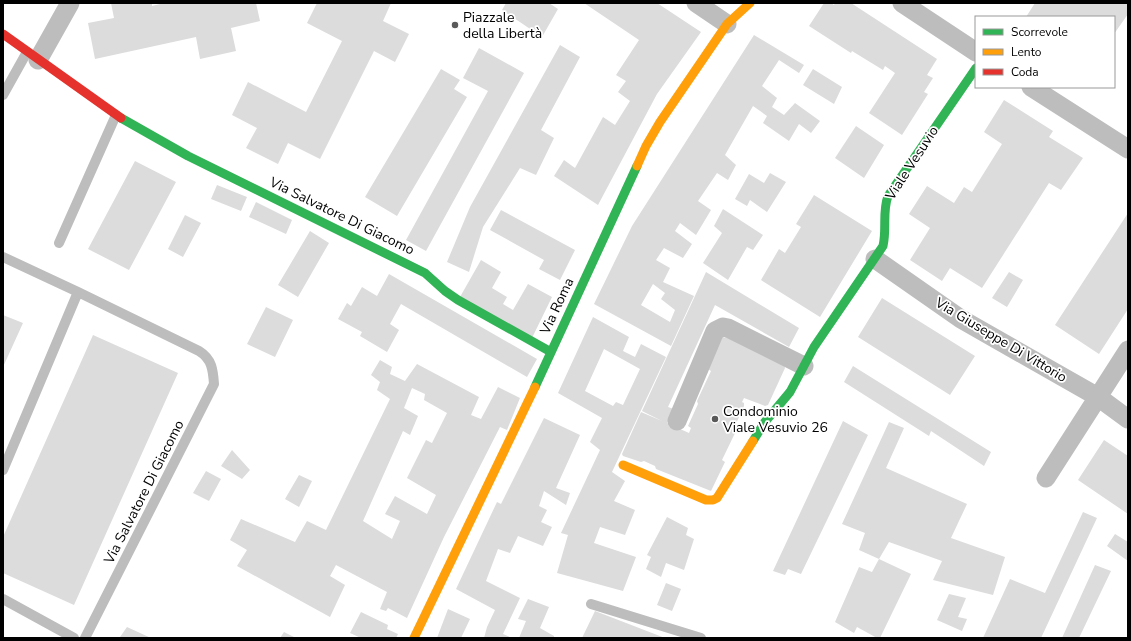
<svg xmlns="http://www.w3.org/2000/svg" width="1131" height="641" font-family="'Nunito Sans',sans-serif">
	<rect width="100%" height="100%" fill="#fff"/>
	<path fill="#dcdcdc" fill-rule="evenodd" d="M111 3H152V6L164 3H256L260 21 231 28 236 51 200 59 196 37 95 59 88 23 114 18Z
		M317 3H391L383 21 409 34 395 62 374 51 320 159 288 143 278 164 246 148 257 128 232 115 248 82 306 112 342 41 307 23Z
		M506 3H549L558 9 542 37 502 10Z
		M584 3H657L701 32 657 94 598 205 554 176 564 160 575 168 603 117 615 125 630 101 618 92 626 81 616 75 639 40Z
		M824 3H831L834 5 835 3H851L937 59 927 75 933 78 924 92 928 94 902 135 869 113 895 73 885 66 883 70 852 51 851 53 809 26Z
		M1035 3H1128V14L1114 34V17H1026Z
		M754 35 804 65 799 73 779 60 762 86 777 98 772 107 784 115 795 103 820 121 811 133 799 124 789 141 763 123 767 116 753 106 725 155 736 165 728 180 717 173 698 201 711 210 696 235 680 223 675 231 692 244 683 258 664 248 656 260 670 268 663 282 694 296 671 346 594 304 632 226ZM653 284 665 293 661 299 675 310 670 322 641 305Z
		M560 45 580 57 541 130 554 138 536 175 520 168 483 227 469 272 447 262 470 207Z
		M479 48 524 73 426 251 406 240 488 91 463 78Z
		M441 69 460 80 454 89 467 97 397 216 365 197Z
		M813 69 842 87 834 104 803 85Z
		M1004 100 1053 131 1049 137 1083 158 1061 190 1049 183 982 288 950 268 942 281 910 260 930 228 909 214 927 186 954 203 964 187 972 192 1002 144 984 132Z
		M856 126 884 145 864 178 835 158Z
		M135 161 176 182 129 270 88 249Z
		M770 173 786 182 767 212 750 200 747 206 735 199 749 174 764 183Z
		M217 185 247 197 241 211 211 199Z
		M814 195 872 231 820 317 761 280 779 249 785 253 801 227 796 224Z
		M256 202 292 220 286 234 249 217Z
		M723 209 763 235 753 250 747 247 728 280 703 263 722 233 714 226Z
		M501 210 575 250 560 280 539 269 544 260 490 230Z
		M1128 213V309L1099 354 1055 325Z
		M185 215 201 223 183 257 168 249Z
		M310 231 329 243 298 297 278 285Z
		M481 260 501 272 492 288 507 297 503 304 513 310 528 284 552 297 531 340 460 297Z
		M706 272 799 328 789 347 715 305 668 407 674 409 667 423 689 433 691 428 688 426 698 404 697 401 711 371 708 369 722 338 726 337 784 363 785 368 768 405 765 406 744 398 742 402 744 403V406L734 428 736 429V431L722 460 725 462 711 491 656 469 655 466 644 461 641 462 623 456 622 454 641 412 662 421 642 411Z
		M1009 272 1023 280 1007 307 992 298Z
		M389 274 537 359 527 377 401 304 390 324 399 330 387 352 360 336 362 332 338 319 347 303 351 306 362 287 377 296Z
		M882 298 975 356 950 395 858 337Z
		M266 307 293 320 275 357 247 344Z
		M3 315 23 323 3 367Z
		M593 317 629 337 623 351 635 357 641 344 666 357 612 472 625 481 614 501 635 510 625 535 600 527 594 543 636 557 623 591 557 573 568 535 561 533 600 450 590 442 602 418 558 393ZM604 349 640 369 623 405 616 402 613 406 585 391Z
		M93 335 178 373 74 605 3 573V537Z
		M380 360 392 367 390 374 405 381 417 364 479 397 471 415 481 419 498 387 520 398 507 430 500 427 444 537 407 618 388 608 386 611 380 609 387 592 336 565 330 576 345 585 330 617 237 566 247 550 230 540 241 519 295 542 307 521 326 530 390 399 377 390 380 382 371 375ZM412 388 425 394 424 400 447 413 432 443 426 440 407 478 436 495 427 514 395 496 385 514 400 521 392 539 363 521 403 431 410 435 418 416 404 408Z
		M853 366 991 452 984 466 931 431 929 436 844 382Z
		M544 418 580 435 556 488 570 493 566 505 544 491 539 506 547 510 541 522 552 527 543 546 518 536 510 553 498 549 486 581 520 598 503 634 512 638H484L487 627 495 610 456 589 497 502 501 504Z
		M843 421 868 435 801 574 788 569 785 575 773 571Z
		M889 422 904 428 886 468 967 504 951 538 1005 557 993 595 933 580 942 561 889 542 879 559 859 550 865 533 842 524Z
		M1104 440 1128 456V514L1078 480Z
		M232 450 250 470 242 479 221 466Z
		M206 471 221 479 209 501 193 493Z
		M299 475 312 481 299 507 285 499Z
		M1083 512 1097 518 1041 638H983L1010 579 1045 593Z
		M667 517 688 528 686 535 694 539 684 570 666 563 661 577 646 569 651 557 647 555Z
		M1115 534 1128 542V561L1107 546Z
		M879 559 911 574 880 638H877L857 627 854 633 835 622 859 567 872 572Z
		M1095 565 1111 571 1079 638H1062Z
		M666 583 681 589 672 611 657 605Z
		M949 594 966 598 958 617 967 619 962 631 937 620Z
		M528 599 549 607 540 628 554 636V638H519L526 621 518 619Z
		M448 609 470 619 461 638H437Z
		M595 611 665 638H582Z
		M361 612 388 625 387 629 398 634 396 638H361L350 633Z
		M127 627 151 638H122L120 637Z
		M284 632 296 638H280Z"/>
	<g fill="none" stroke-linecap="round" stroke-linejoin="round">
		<path stroke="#bdbdbd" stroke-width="10" d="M3 95 27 52
			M59 243 116 115
			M3 257 78 292 199 351C212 359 213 370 214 384L85 638
			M3 470 78 292
			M3 599 74 638
			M591 604 701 638"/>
		<path stroke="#bdbdbd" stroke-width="19" d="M696 3 727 24
			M902 3 976 52
			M38 60 70 3
			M1031 87 1128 149
			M875 259 961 319 1098 397 1128 419
			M677 421 715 331 723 327 728 328 804 366
			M1046 478 1128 350"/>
		<path stroke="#30b455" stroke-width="9" d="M121 118 188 156 425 273 445 291 458 300 551 352
			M535 387 637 166
			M753 441 764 423 790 392 814 347 883 246C887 229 882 212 888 196L976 68"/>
		<path stroke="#ff9f0a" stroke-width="9" d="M637 166 646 146 660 122 727 24 750 3
			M623 465 706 500H713L717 498 753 441
			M414 638 535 387"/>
		<path stroke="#e5322d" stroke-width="9" d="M3 34 121 118"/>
	</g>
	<g fill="#595959" stroke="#fff" stroke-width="1.5">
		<circle cx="455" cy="25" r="4"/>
		<circle cx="715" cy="419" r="4"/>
	</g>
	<g text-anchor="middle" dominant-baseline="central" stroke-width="3.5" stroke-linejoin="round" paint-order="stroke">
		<g font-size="14" fill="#000" stroke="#fff" text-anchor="start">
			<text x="463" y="17">Piazzale<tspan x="463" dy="16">della Libertà</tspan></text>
			<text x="723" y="411">Condominio<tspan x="723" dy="16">Viale Vesuvio 26</tspan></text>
		</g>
		<g font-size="14" fill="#000" stroke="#fff">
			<text transform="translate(912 163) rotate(-57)">Viale Vesuvio</text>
			<text transform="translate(342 216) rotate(26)">Via Salvatore Di Giacomo</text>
			<text transform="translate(557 306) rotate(-65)">Via Roma</text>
			<text transform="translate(1001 340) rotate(31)">Via Giuseppe Di Vittorio</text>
			<text transform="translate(144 492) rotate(-63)">Via Salvatore Di Giacomo</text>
		</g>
	</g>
	<rect width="1131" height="641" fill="none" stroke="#000000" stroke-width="8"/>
	<rect x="975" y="16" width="140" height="72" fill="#ffffff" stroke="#999999"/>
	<rect x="983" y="29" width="20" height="6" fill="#30b455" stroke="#999999"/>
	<text x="1011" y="36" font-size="12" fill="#000000">Scorrevole</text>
	<rect x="983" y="49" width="20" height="6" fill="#ff9f0a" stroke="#999999"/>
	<text x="1011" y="56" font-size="12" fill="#000000">Lento</text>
	<rect x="983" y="69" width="20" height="6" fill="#e5322d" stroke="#999999"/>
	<text x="1011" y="76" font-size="12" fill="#000000">Coda</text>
</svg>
